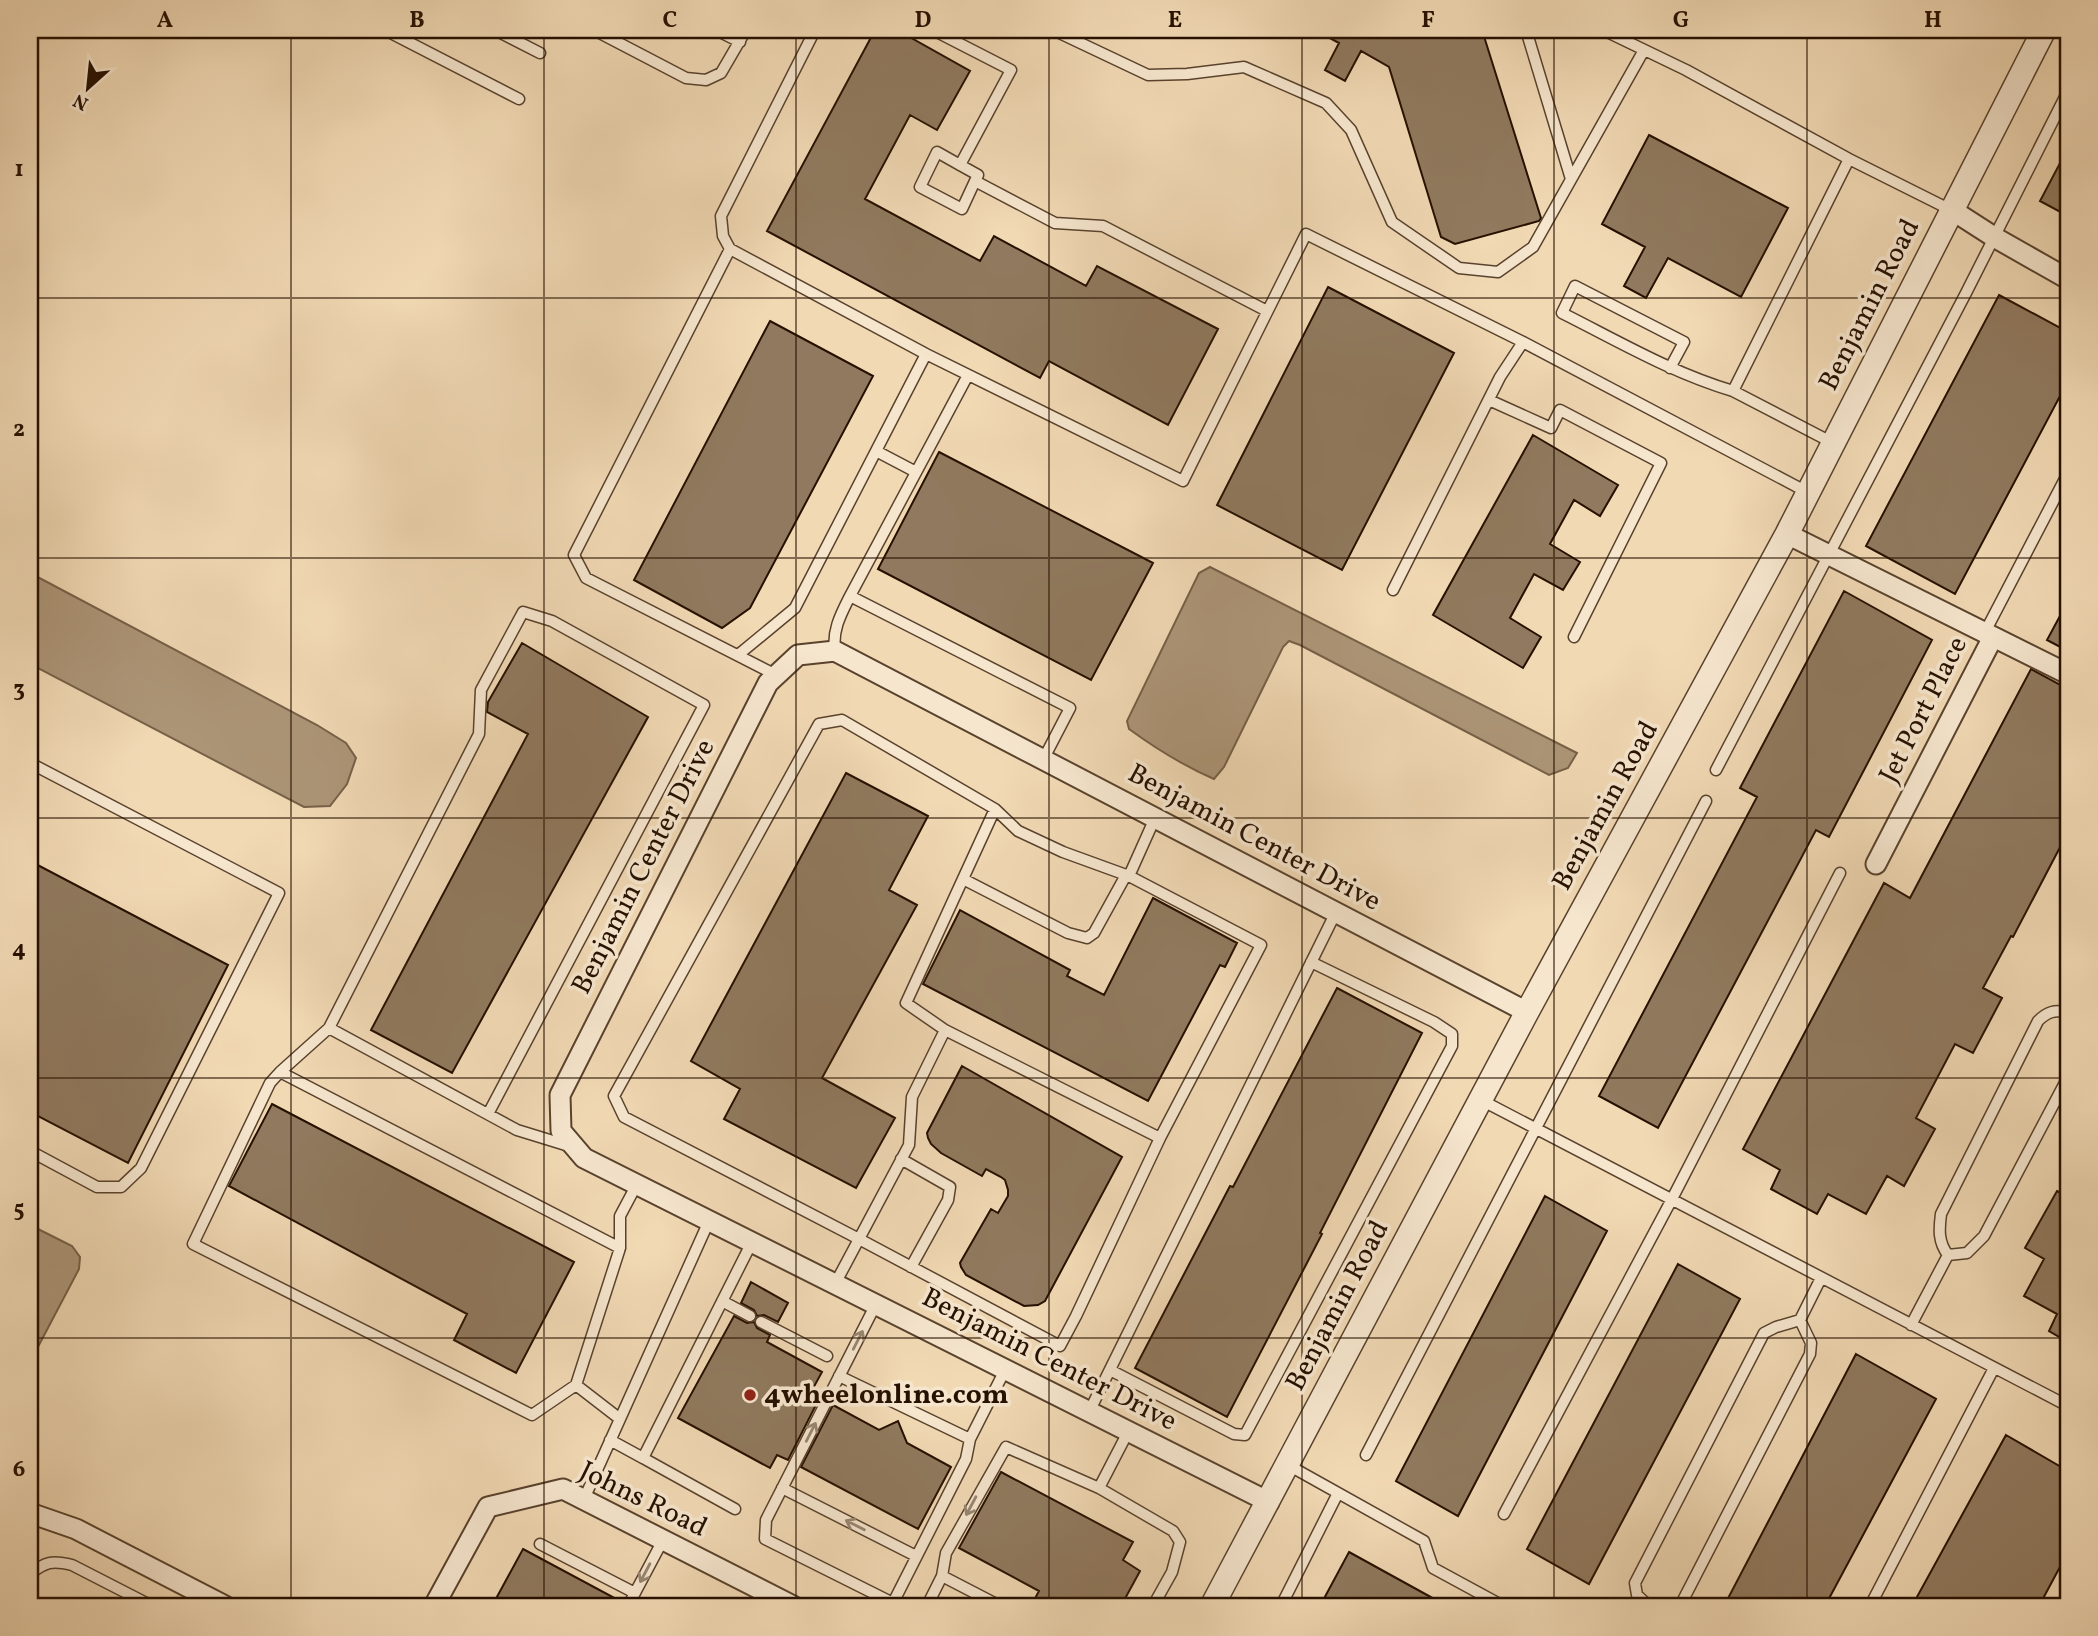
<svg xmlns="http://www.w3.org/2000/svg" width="2098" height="1636" font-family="Vollkorn,serif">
	<rect width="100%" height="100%" fill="#f1d9b4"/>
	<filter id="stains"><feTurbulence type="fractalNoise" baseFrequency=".00286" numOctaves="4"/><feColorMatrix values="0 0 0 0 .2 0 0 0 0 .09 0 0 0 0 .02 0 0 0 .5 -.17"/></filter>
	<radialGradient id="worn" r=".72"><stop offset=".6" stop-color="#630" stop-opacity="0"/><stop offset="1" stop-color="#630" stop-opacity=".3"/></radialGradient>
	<path fill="#ac9577" stroke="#766047" stroke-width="2" d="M1210 567 1577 753 1568 768 1549 775 1300 645 1289 641 1283 647 1224 767 1214 779C1184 766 1155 748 1129 729L1127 721 1199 573Z
		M30 573 317 725 346 743 356 758 347 784 330 806 304 807 30 664Z
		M30 1225 72 1246 80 1257 79 1269 30 1362Z"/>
	<path fill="#90795e" stroke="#261000" stroke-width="2" d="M875 30H897L970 71 937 130 910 115 865 199 980 261 994 236 1086 286 1097 266 1218 329 1168 425 1049 361 1040 378 767 231Z
		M1315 30H1482L1541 218 1539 221 1455 244 1441 237 1389 67 1361 51 1345 81 1325 70 1339 43Z
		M1649 135 1788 208 1741 297 1668 258 1646 298 1624 286 1645 247 1602 224Z
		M2068 148V216L2040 201Z
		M1328 287 1454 353 1342 570 1217 505Z
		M1999 295 2068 332V381L1955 594 1866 546Z
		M770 321 873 376 750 608 722 628 634 580Z
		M1533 435 1618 485 1600 516 1574 500 1550 544 1580 562 1563 590 1534 574 1510 618 1541 637 1523 668 1433 615Z
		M939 452 1153 563 1091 680 878 569Z
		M1844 591 1932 640 1829 837 1816 830 1658 1128 1599 1096 1757 797 1740 788Z
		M2068 601V651L2047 640Z
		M522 643 648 717 452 1073 371 1030 528 734 487 712 488 702Z
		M2031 669 2068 689V832L2013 937 2011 936 1983 988 2002 998 1973 1053 1955 1044 1916 1118 1935 1129 1904 1186 1887 1176 1866 1214 1828 1194 1817 1214 1771 1189 1780 1170 1743 1149 1884 883 1910 898Z
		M846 773 928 816 889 890 917 905 822 1078 895 1118 856 1188 724 1119 740 1089 691 1061Z
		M30 861 228 965 128 1163 30 1112Z
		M1153 898 1237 943 1225 967 1220 965 1148 1101 923 984 960 910 1070 970 1067 976 1104 995Z
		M1337 988 1422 1033 1320 1233 1322 1234 1227 1417 1135 1368 1230 1186 1233 1187Z
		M962 1066 1122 1157 1045 1301 1038 1305 1024 1306 966 1275 961 1267 960 1263 991 1209 998 1213 1008 1196V1190L1005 1180 1001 1177 986 1169 982 1176 941 1153 931 1144 928 1138 927 1133Z
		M272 1104 574 1262 516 1373 454 1340 467 1314 229 1186Z
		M2057 1191 2068 1197V1342L2049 1331 2057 1314 2024 1296 2044 1259 2025 1248Z
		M1545 1196 1607 1231 1458 1516 1396 1481Z
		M1678 1264 1740 1299 1589 1584 1527 1549Z
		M751 1282 788 1303 778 1322 764 1315 757 1316 754 1310 741 1303Z
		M734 1316 747 1323 754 1322 757 1328 770 1335 767 1342 822 1372 811 1392 820 1397 788 1460 777 1455 770 1468 678 1418Z
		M1856 1354 1936 1399 1825 1606H1724Z
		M833 1405 879 1430 898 1421 907 1443 951 1467 918 1529 801 1467Z
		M2006 1435 2068 1471V1552L2039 1606H1912Z
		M1001 1472 1133 1542 1123 1560 1140 1571 1121 1606H1031L1039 1591 959 1548Z
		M523 1549 622 1602 621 1606H492Z
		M1349 1552 1447 1606H1320Z"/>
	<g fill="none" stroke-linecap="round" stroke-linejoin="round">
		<g stroke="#59422d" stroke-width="13">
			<path id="service" d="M385 30 519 99
				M495 30 540 53
				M594 30 686 78 706 80 721 73 746 30
				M716 30 740 42
				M933 30 1011 70 960 165 937 152 920 187 962 209 975 181 1055 223 1103 226 1267 311
				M1053 30 1148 75 1187 74 1244 67 1326 103 1351 130 1392 222 1459 268 1498 272 1533 247 1644 50
				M1526 30 1571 179
				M1603 30 1686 70 1849 159 1951 210
				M2059 30 2068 35
				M960 165 978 175 975 181
				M730 249 723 236 721 216 815 30
				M926 354 1183 481 1306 234 1523 342 1807 492
				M1670 368 1684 342 1575 286 1562 313C1618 341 1672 373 1733 391
				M968 375 850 596 1070 708 1043 760
				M1489 400 1551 428 1560 410 1661 463 1574 637
				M1833 443 1733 391 1849 159
				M876 451 916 472
				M1393 590 1500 377 1523 342
				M1984 634 2068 473
				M835 651C832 630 841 614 850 596
				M738 655 795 608 926 354 730 249 574 555 586 578 776 675
				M842 720 995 809 906 1003 945 1030 912 1097 909 1145 859 1239 624 1117 614 1096 819 724Z
				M30 763 279 893 141 1168 121 1187H97L30 1151
				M1716 770 1966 293 2068 91
				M995 809 1018 831 1063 852 1129 876 1261 945 1160 1138
				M1129 876 1155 818
				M963 879 1068 933 1087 938 1094 933 1126 875
				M329 1028 479 734 481 690 523 612 552 621 704 705 488 1114
				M280 1072 329 1028 517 1130 569 1146
				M1481 1100 2068 1406
				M901 1159 950 1187 948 1200 911 1267
				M620 1248V1216L637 1184
				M1948 1255C1938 1242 1939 1229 1941 1214L2038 1021C2047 1012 2055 1009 2068 1013
				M1948 1255 1967 1253 1984 1236 2068 1077
				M835 1284 859 1239 1060 1346 1076 1316 1160 1138 945 1030
				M722 1301 750 1316
				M876 1304 766 1520 765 1539 893 1603 966 1459 970 1439 1005 1370
				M761 1322 827 1356
				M1911 1325 1948 1255
				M1110 1370 1234 1434 1245 1435 1452 1046V1034L1434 1022 1311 962
				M839 1376 970 1439
				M576 1385 620 1248 280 1072 270 1083 193 1244 532 1415 576 1385 620 1419
				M1089 1412 1336 912
				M610 1440 643 1458 752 1242
				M1366 1455 1706 801
				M643 1458 735 1509
				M1288 1465 1424 1541 1433 1568 1503 1606
				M782 1488 916 1556
				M1099 1488 1173 1531 1180 1542 1172 1572 1153 1606
				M584 1499 709 1221
				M1504 1514 1672 1199 1840 873
				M540 1544 635 1593
				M30 1574C45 1562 52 1560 72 1565L152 1606
				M942 1576 946 1553 1006 1447 1099 1488 1128 1432
				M1282 1604 1338 1493
				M628 1606 663 1540
				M927 1606 942 1576 1000 1606
				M1649 1606 1637 1595 1635 1583 1764 1333 1776 1327 1800 1320 1821 1278
				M1680 1606 1810 1354 1811 1343 1800 1320
				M1870 1606 1994 1368"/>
		</g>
		<g stroke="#59422d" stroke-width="23">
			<path id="minor" d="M1952 210 1994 237 2068 279
				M1787 534 2068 674
				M1876 864 1993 637
				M1269 1502 584 1158 561 1131 560 1095 768 683 798 655 835 651 1527 1012
				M30 1513 76 1529 225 1606
				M434 1606 488 1507 563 1489 793 1606"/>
		</g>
		<g stroke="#59422d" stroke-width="26">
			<path id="tertiary" d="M1212 1606 1527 1012 1787 534 2044 30"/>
		</g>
		<use href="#service" stroke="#f6e6ce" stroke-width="10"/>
		<use href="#minor" stroke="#f6e6ce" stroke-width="19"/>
		<use href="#tertiary" stroke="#f6e6ce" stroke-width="23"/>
	</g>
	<defs><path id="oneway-shaft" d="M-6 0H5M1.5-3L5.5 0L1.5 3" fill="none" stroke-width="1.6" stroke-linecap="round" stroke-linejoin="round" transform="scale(1.75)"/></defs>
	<g stroke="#988671">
		<use href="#oneway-shaft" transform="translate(858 1340) rotate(-63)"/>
		<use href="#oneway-shaft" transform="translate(811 1432) rotate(-63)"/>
		<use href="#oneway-shaft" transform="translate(971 1506) rotate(118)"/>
		<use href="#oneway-shaft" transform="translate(855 1525) rotate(-153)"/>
		<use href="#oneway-shaft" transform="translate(645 1573) rotate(118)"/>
	</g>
	<path fill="none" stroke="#261000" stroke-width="2" stroke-opacity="0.55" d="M291 30V1606M544 30V1606M796 30V1606M1049 30V1606M1302 30V1606M1554 30V1606M1807 30V1606M30 298H2068M30 558H2068M30 818H2068M30 1078H2068M30 1338H2068"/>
	<circle fill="#8f2418" stroke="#f6e6ce" stroke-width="2.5" cx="750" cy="1395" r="7"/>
	<g text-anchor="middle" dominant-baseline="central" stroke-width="7" stroke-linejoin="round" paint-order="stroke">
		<g font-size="28" fill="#261000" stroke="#f6e6ce">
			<text transform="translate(1870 305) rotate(-63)">Benjamin Road</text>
			<text transform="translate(1924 710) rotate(-63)">Jet Port Place</text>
			<text transform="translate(1606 806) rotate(-61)">Benjamin Road</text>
			<text transform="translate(1254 838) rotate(28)">Benjamin Center Drive</text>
			<text transform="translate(644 867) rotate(-63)">Benjamin Center Drive</text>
			<text transform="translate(1338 1306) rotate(-62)">Benjamin Road</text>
			<text transform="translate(1049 1360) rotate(27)">Benjamin Center Drive</text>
			<text transform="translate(643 1500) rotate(26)">Johns Road</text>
		</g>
		<g font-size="28" font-weight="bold" fill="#261000" stroke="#f6e6ce" text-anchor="start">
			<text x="764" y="1395">4wheelonline.com</text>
		</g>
	</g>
	<rect width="2098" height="1636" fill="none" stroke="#f1d9b4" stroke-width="77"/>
	<g transform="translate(88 88) rotate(207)" stroke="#f6e6ce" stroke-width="5" paint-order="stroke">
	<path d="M0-5L12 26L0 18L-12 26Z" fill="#261000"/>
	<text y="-10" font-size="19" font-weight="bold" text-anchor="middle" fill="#261000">N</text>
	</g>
	<rect x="38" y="38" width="2022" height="1560" fill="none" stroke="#261000" stroke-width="2.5"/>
	<g font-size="23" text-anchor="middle" font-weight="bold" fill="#261000">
		<text x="165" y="27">A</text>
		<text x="417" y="27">B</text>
		<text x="670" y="27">C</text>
		<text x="923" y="27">D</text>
		<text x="1175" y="27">E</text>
		<text x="1428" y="27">F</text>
		<text x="1681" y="27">G</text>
		<text x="1933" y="27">H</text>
		<text x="19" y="176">1</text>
		<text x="19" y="436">2</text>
		<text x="19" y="696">3</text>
		<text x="19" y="956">4</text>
		<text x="19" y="1216">5</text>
		<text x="19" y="1476">6</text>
	</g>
	<rect width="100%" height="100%" filter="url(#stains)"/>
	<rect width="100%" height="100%" fill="url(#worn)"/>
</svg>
